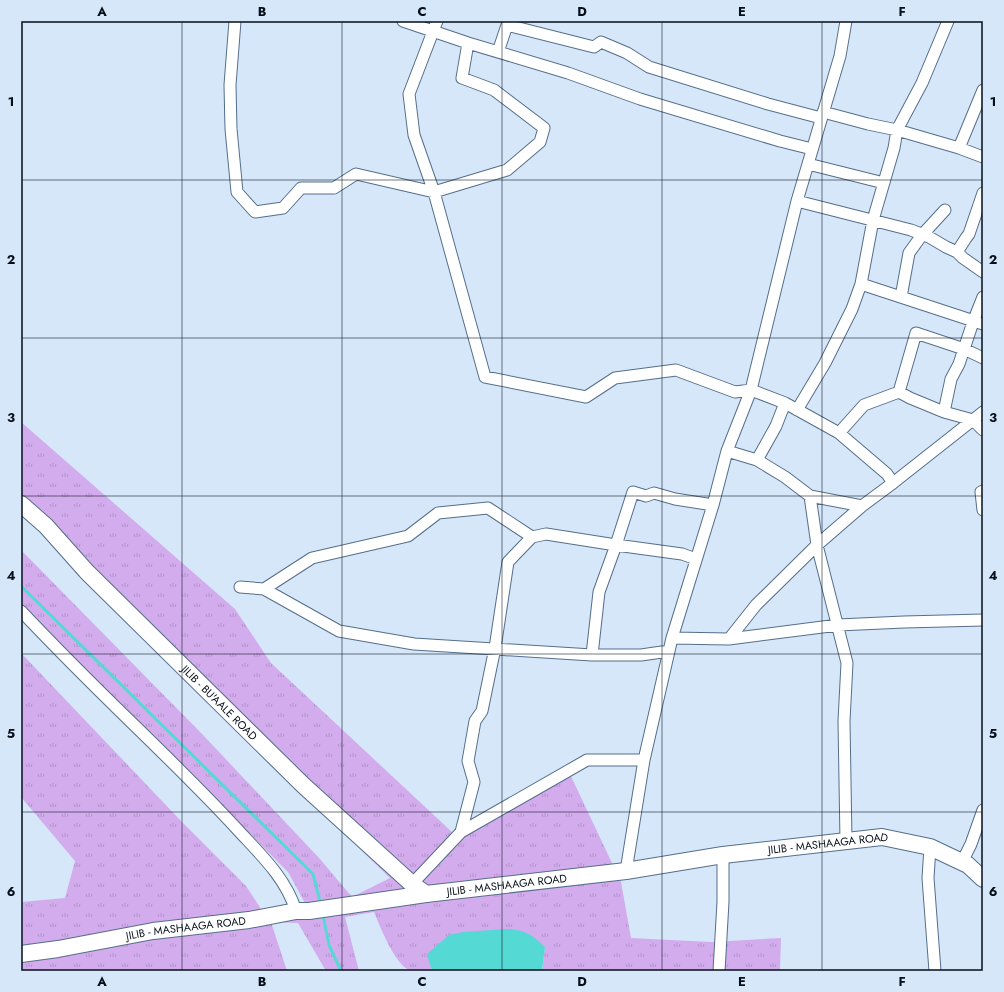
<svg xmlns="http://www.w3.org/2000/svg" width="1004" height="992" font-family="Jost,sans-serif">
	<defs>
		<pattern id="grass-tufts" width="24" height="20" patternUnits="userSpaceOnUse"><rect width="24" height="20" fill="#d3aced"/><path d="M3 7l-1-3M5 7V3M7 7l1-3M15 17l-1-3M17 17v-4M19 17l1-3" fill="none" stroke="#b493cb"/></pattern>
	</defs>
	<rect width="100%" height="100%" fill="#d6e7fa"/>
	<path fill="url(#grass-tufts)" d="M21 422 235 609 271 663 453 833 568 770 621 882 631 938 711 942 781 938 780 971H542L545 947 431 968 434 971C428 971 416 973 409 970 395 964 380 927 374 912L345 917 359 971H326L298 923 271 922 287 971H21V902L65 898 75 861 21 797V653L182 822 246 886 261 909 305 903 288 872 21 605V550L203 735 320 859 352 897 390 878 211 703 21 506Z"/>
	<path fill="#55d9d4" d="M506 929C525 930 531 934 545 947L542 971H434L431 968 427 954 449 935 463 932Z"/>
	<g fill="none" stroke-linecap="round" stroke-linejoin="round">
		<path stroke="#55d9d4" stroke-width="3" d="M21 586 313 874 321 905
			M323 915 329 945 341 971"/>
		<g stroke="#556e8a" stroke-width="13">
			<path id="minor" d="M235 21 230 85 231 129 237 192 255 212 283 208 301 188H334L356 174 434 192 507 170 540 142 544 128 494 90 462 78 468 43
				M403 21 468 43 568 73 640 99 780 141 812 149
				M437 21 409 94 414 135 434 192 485 377 586 397 615 378 676 370 735 392 751 390 785 403 839 433 887 474 893 483
				M498 52 507 25 594 47 601 42 627 53 649 67 768 104 821 118
				M823 112 868 124 897 130 959 148 983 157
				M959 148 983 90
				M808 164 884 183
				M797 201 911 230 929 237 946 247 957 252 963 258 983 272
				M957 252 966 238 969 234 983 193
				M861 284 983 324
				M901 297 909 253 922 235 945 210
				M983 297 973 322 959 364 951 379 944 412 973 420 983 430
				M899 392 916 333 964 349 983 358
				M785 403 776 426 757 460 785 477 810 496 817 545 847 663 844 721 846 841
				M797 410 825 363 852 309 861 284 873 220 894 148 897 130 922 83 948 21
				M839 433 864 405 899 392 910 398 944 412
				M727 451 757 460
				M983 491 981 492 983 510
				M810 496 862 506
				M240 587 264 589 312 558 408 536 438 513 488 508 532 537 546 534 616 545 633 492 646 496 654 493 675 499 713 505
				M264 589 339 631 414 644 592 655H641L669 651
				M21 611C57 649 93 685 130 721 166 756 202 791 237 829 260 854 286 878 296 911
				M672 638 729 639 838 625 904 622 983 620
				M729 639 756 605 817 545 862 506 893 483 983 412
				M592 655 599 592 616 545 682 554 696 559
				M461 832 474 782 468 761 475 721 482 711 495 648 508 562 532 537
				M930 847 928 878 935 971
				M962 862 971 844 983 810
				M626 871 644 760 672 638 713 505 727 451 751 390 797 201 840 56 846 21
				M412 884 461 832 587 760H644
				M719 971 723 902V855"/>
		</g>
		<g stroke="#556e8a" stroke-width="18">
			<g id="secondary">
				<path id="s1" d="M21 504 46 526 87 572 303 785 412 884 426 894"/>
				<path id="s2" d="M21 954 58 949 153 931 249 920 296 911H309L426 894 626 871 723 855 882 837 930 847 968 865 983 879"/>
			</g>
		</g>
		<use href="#minor" stroke="#fff" stroke-width="11"/>
		<use href="#secondary" stroke="#fff" stroke-width="16"/>
	</g>
	<path fill="none" stroke="#050e19" stroke-width="1" stroke-opacity="0.55" d="M182 21V971M342 21V971M502 21V971M662 21V971M822 21V971M21 180H983M21 338H983M21 496H983M21 654H983M21 812H983"/>
	<g text-anchor="middle" dominant-baseline="central" stroke-width="4" stroke-linejoin="round" paint-order="stroke">
		<g font-size="11" fill="#050e19" stroke="#d6e7fa">
			<text stroke="none"><textPath href="#s1" startOffset="281">JILIB - BU'AALE ROAD</textPath></text>
			<text stroke="none"><textPath href="#s2" startOffset="815">JILIB - MASHAAGA ROAD</textPath></text>
			<text stroke="none"><textPath href="#s2" startOffset="491">JILIB - MASHAAGA ROAD</textPath></text>
			<text stroke="none"><textPath href="#s2" startOffset="167">JILIB - MASHAAGA ROAD</textPath></text>
		</g>
	</g>
	<rect width="1004" height="992" fill="none" stroke="#d6e7fa" stroke-width="44"/>
	<rect x="22" y="22" width="960" height="948" fill="none" stroke="#050e19" stroke-width="1.5"/>
	<g font-size="13" text-anchor="middle" font-weight="bold" fill="#050e19">
		<text x="102" y="16">A</text>
		<text x="262" y="16">B</text>
		<text x="422" y="16">C</text>
		<text x="582" y="16">D</text>
		<text x="742" y="16">E</text>
		<text x="902" y="16">F</text>
		<text x="11" y="106">1</text>
		<text x="993" y="106">1</text>
		<text x="11" y="264">2</text>
		<text x="993" y="264">2</text>
		<text x="11" y="422">3</text>
		<text x="993" y="422">3</text>
		<text x="11" y="580">4</text>
		<text x="993" y="580">4</text>
		<text x="11" y="738">5</text>
		<text x="993" y="738">5</text>
		<text x="11" y="896">6</text>
		<text x="993" y="896">6</text>
		<text x="102" y="986">A</text>
		<text x="262" y="986">B</text>
		<text x="422" y="986">C</text>
		<text x="582" y="986">D</text>
		<text x="742" y="986">E</text>
		<text x="902" y="986">F</text>
	</g>
</svg>
